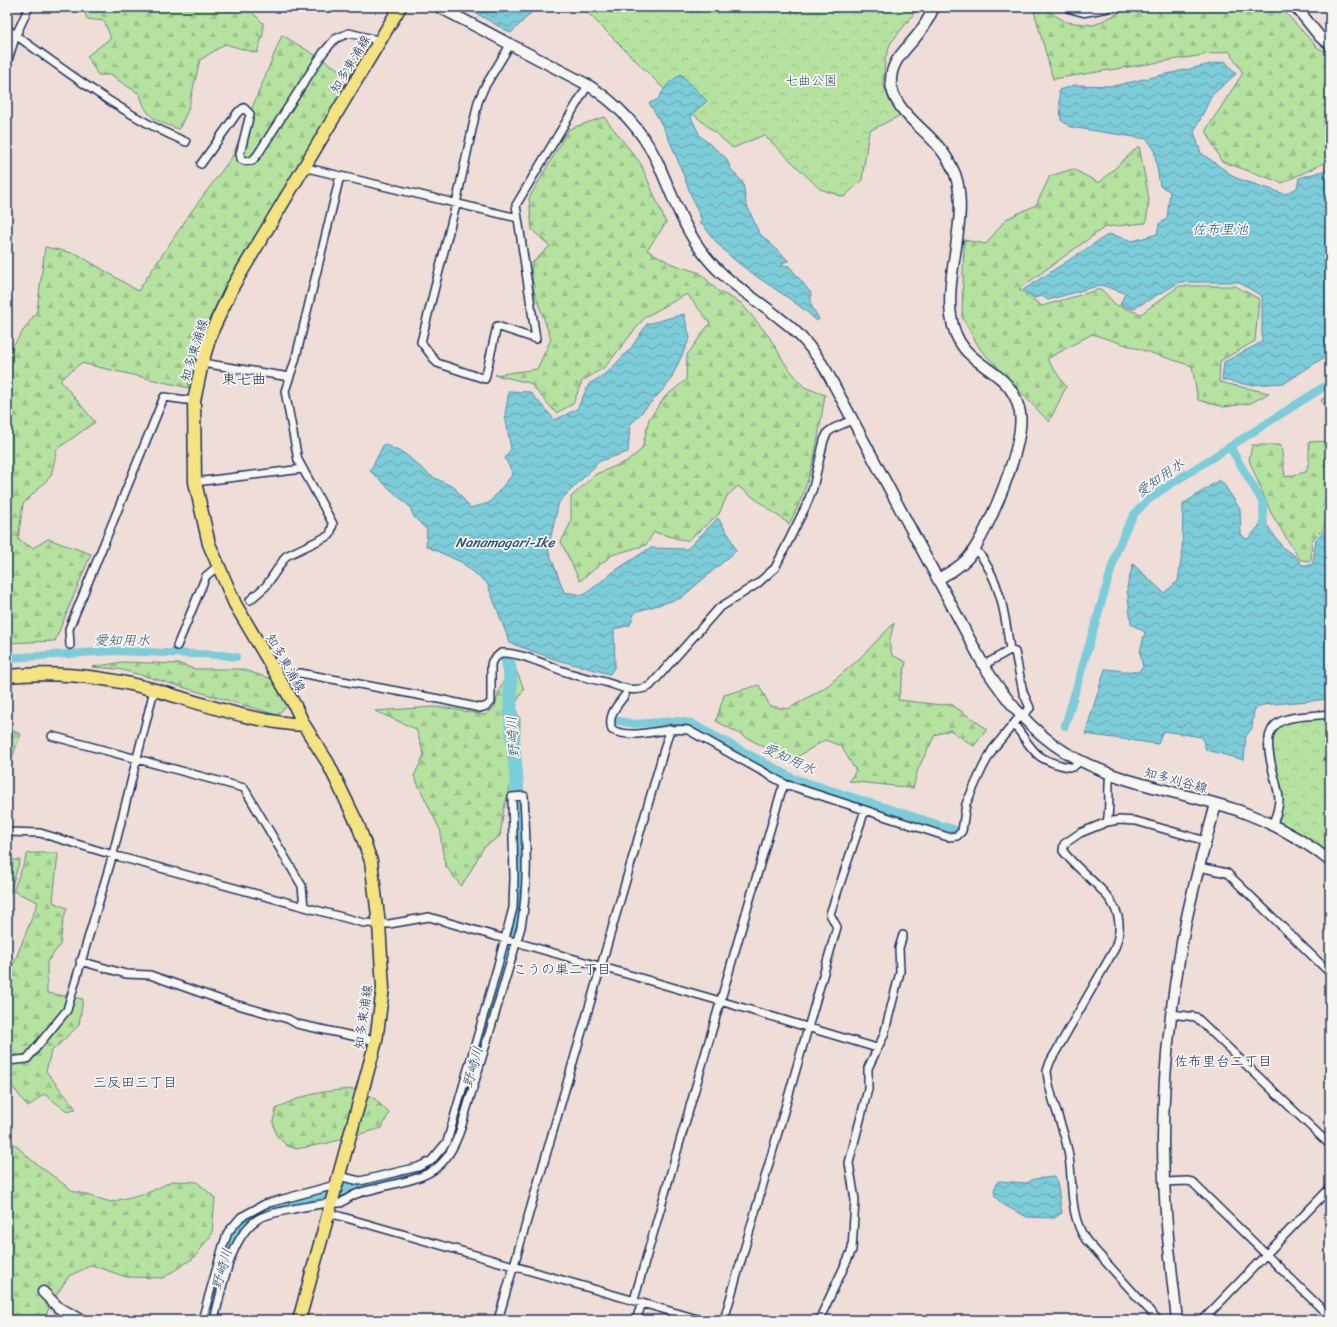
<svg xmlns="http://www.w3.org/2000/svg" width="1337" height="1327" font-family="Sriracha,'Klee One',sans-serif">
	<defs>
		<pattern id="forest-firs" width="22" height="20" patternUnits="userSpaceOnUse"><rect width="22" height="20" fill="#b6e2a0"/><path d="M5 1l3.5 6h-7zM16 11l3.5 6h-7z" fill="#9cc28c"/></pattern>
		<pattern id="park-crowns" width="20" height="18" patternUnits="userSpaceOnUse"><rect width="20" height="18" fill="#b6e2a0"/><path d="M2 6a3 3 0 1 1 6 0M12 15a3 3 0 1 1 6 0" fill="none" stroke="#9cc28c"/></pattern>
		<pattern id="water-waves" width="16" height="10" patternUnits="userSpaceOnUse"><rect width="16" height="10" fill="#7dccd9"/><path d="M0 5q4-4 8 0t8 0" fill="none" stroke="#66a6b3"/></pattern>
	</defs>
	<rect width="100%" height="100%" fill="#efddd8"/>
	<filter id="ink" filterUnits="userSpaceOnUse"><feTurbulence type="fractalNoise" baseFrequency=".025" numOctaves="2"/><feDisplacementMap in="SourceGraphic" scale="8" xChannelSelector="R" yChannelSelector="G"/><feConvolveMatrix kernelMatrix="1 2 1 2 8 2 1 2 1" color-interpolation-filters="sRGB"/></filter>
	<g filter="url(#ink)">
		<path fill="url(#forest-firs)" stroke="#68887f" d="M83 7H247L263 23V34L257 53 225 44 200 60 188 110 179 129C156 121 146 118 140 94L122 83 112 75H98L87 56 111 38 104 21 87 19Z
			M1033 7H1042L1066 22 1094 25 1131 7H1280L1318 48 1330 53V153L1328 161 1282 183 1221 161 1206 130 1243 73 1229 51 1053 79Z
			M282 35 343 72 356 54 361 55 360 64 237 266 207 323 188 386 189 388 81 363 60 380 95 422 57 449 51 476 23 504 18 540 33 548 48 539 91 554 55 641 7 643V349L10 350 37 311 45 247 77 254 138 291 191 212 232 157Z
			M604 117 641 164 666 223 647 250 672 264 700 273 718 291 741 303 768 335 786 365 804 387 825 395C817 443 813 481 789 524L738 486 727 496 719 514 687 541 654 532 646 545 612 555 580 581 561 542 571 522V497L596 474 628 461 642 449 649 419 665 397 686 380 687 355 710 323 687 294 645 317 605 367 582 381 573 404 556 413 530 383 495 375 537 369 551 339 533 288 531 264 550 246 532 230 529 198 569 129Z
			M1139 146 1149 199 1146 223 1105 227 1019 289 1042 306 1101 289 1116 305 1141 314 1179 286H1235L1259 299 1255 341 1220 361 1219 382 1269 393 1251 403 1224 407 1198 400 1192 366 1092 334 1047 359 1066 387 1049 422 980 349 962 317 964 240 986 244 1006 219 1036 205 1050 176 1073 169 1099 183Z
			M1330 395V411L1321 400Z
			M1330 441V522L1312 540 1311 561 1300 560 1271 513 1249 460 1252 445H1281L1285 477 1306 472 1309 461V442Z
			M894 623 889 643 892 655 906 662 898 700 942 705 951 704 987 729 974 746 950 730 935 735 918 769 913 788 849 781 856 771 841 746 825 740 790 761 716 721 724 695 759 685 770 706 788 709 826 687 858 660Z
			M123 662 180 664 194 669H241L272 679 287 706 277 715 145 676 118 669 92 667Z
			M516 670 524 689 514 706 520 719 519 758 504 808 500 836 483 848 469 874 461 886 445 865 441 842V832L414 776 424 755 416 729 375 711 434 707 447 708 485 715 495 707 499 691 504 680Z
			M7 729 21 734 7 770Z
			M28 853H58L53 902 67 908 63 921 60 945 47 962V993L83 999 79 1025 51 1052 46 1071 76 1109 67 1111 44 1094 28 1107 7 1079V981L38 902 13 891Z
			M357 1089 375 1099 389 1113 382 1128 328 1143 296 1149 286 1145 276 1135 273 1122 276 1109C301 1094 328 1090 357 1089Z
			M7 1137 30 1159 73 1191 111 1202 150 1192 172 1181 197 1182 215 1198 212 1234 195 1257 163 1278 126 1277 92 1265 69 1276 51 1303 44 1320H7Z"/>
		<path fill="url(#park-crowns)" stroke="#68887f" d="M582 7H919L890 44 885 60 883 84 890 102 901 115 869 131 862 180 844 197 820 189 764 135 733 148 663 88Z
			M1330 714V861L1272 825 1276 817 1270 735 1283 720Z
			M7 860H20L7 901Z"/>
		<path fill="url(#water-waves)" stroke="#568da8" d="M465 7H530L532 12 511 33Z
			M1225 61 1236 74 1212 95 1194 132 1201 153 1236 178 1285 194 1297 188 1299 178 1330 169V347L1323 358 1285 383 1250 385 1222 380 1224 362 1262 342V296L1238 282H1180L1133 309 1120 305 1125 293 1101 285 1048 300 1042 296 1034 298 1023 290 1109 234 1133 241 1157 234 1159 224 1167 219 1170 191 1160 186 1154 149 1147 139 1070 127 1061 120 1059 90 1075 85 1113 86Z
			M681 74 707 101 695 111 691 117 700 136 726 158 731 169 743 183 746 203 759 233 789 261 783 262 782 265 789 266 811 293V305L819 319 817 321C779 285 731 270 703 224L699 223 702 221C684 182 674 140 649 103L657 100 668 84Z
			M684 314 690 338 669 383 630 425 628 452 600 461 559 502 548 549 564 592 584 595 616 570 650 548 687 549 718 518 730 537 736 551 681 598 635 612 630 625 614 629 615 666 610 674 557 660 510 643 487 583 461 562 426 546 427 530 414 517 410 507 370 471 384 444 405 454 431 476 455 488 470 508 489 503 513 474 505 458 511 449 505 415 509 391 530 392 555 420 577 409 589 384 608 372 631 348 647 324Z
			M1219 480 1223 483 1240 509 1241 534 1246 539 1249 538 1261 524 1267 525 1283 548 1295 556 1302 565H1311L1313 563 1316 539 1330 525V699L1263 705 1254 710 1252 728 1246 736 1244 760 1206 750 1202 737 1163 731 1158 744 1085 734 1105 669 1137 672 1143 668 1140 652 1145 632 1131 624 1127 587 1133 564 1164 593 1178 581 1182 553 1183 504Z
			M1054 1177 1057 1182 1062 1213 1054 1218 1027 1217 1002 1204 995 1196 994 1190 998 1181 1027 1183 1034 1179Z"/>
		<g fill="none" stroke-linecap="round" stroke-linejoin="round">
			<path stroke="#7dccd9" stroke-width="8" d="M1230 447 1263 503 1264 535
				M7 658 113 651 222 655 236 657
				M613 720 635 724 675 721 691 723 793 778 956 830
				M1065 726 1117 550 1127 527 1135 513 1147 501 1163 489 1330 383"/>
			<path stroke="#7dccd9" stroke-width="14" d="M208 1320C211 1305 216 1290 220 1275 229 1245 234 1222 266 1209L420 1171C432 1167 440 1161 448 1151L516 922C525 855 517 785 511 718 509 698 513 681 508 661"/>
			<g stroke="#1b2f5e" stroke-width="10">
				<path id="street" d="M7 29C65 70 120 114 186 142
					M510 45 484 88 478 102 456 204 421 342 437 363 485 379 497 326 536 339 516 205 588 85
					M7 63 16 35 29 7
					M201 164 238 112 244 108 250 114 240 154 241 159 245 161H252L258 154 323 53 335 39 349 33 381 41
					M303 167 518 218
					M202 363 290 377
					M195 482 303 469
					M975 548C1000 578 1005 613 1010 650L1015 652 1023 692 1030 708 1026 712
					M250 600 266 586 286 556 330 535 333 524 298 460 285 391 295 361 340 176
					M70 645 69 629 164 397 194 401
					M177 646 206 576 218 566
					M984 665 1010 650
					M300 673 439 699 480 708 487 706 491 702V665L492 661 501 653C522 652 549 667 569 673 581 677 593 679 605 682 622 687 632 694 650 686L719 608 757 584 775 568 806 506 813 488 824 440 828 432 834 428 852 420
					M625 695C617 706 607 715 612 730 636 741 662 726 688 730L785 784 948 837 957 836 962 831 966 804 983 767 993 749 1021 715
					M1014 724C1034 751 1034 760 1069 767H1073L1080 761
					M52 736 244 788 302 886 304 907
					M1107 822C1111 806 1107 790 1110 774
					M1272 825C1276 817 1278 810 1279 801 1280 780 1250 729 1287 719 1300 715 1316 716 1330 714
					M7 832 40 833 120 857 364 923 389 924 429 917 720 1001 877 1048
					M1199 867 1227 873 1330 973
					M80 961 126 974 150 975 227 1002 288 1019 297 1024 376 1041
					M1171 1014 1196 1017 1330 1145
					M7 1061 27 1059 67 1010 113 854 154 690
					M1164 1182 1187 1181 1192 1182 1330 1317
					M329 1213 701 1320
					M634 1300 781 792 785 784
					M202 1320 223 1246 228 1232 241 1217 265 1204 335 1185
					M214 1320C222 1290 230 1236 258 1219 268 1213 281 1212 293 1209 309 1206 324 1202 341 1203 353 1194 360 1192 374 1189 420 1177 444 1179 461 1128L521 927C529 884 526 840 524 796L512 797 514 877 513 908 498 965 447 1142 431 1161 418 1167 360 1181 338 1176
					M498 1320 670 729
					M636 1320 642 1303
					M724 1320 837 927 830 914 865 810
					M819 1320 852 1250 855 1200 849 1163 868 1089V1068L884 1035 900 972 899 948 903 935
					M1158 1320 1086 1240C1068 1214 1074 1181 1068 1151 1063 1124 1049 1098 1047 1071L1050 1062 1114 950C1135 901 1088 884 1063 851L1064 844 1080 833 1107 822 1119 820 1136 821 1206 841
					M1203 1320 1330 1188"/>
			</g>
			<g stroke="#1b2f5e" stroke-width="13">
				<path id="secondary" d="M439 7 588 85C617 103 642 130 657 161 672 194 683 229 707 258 727 283 757 299 782 320 801 334 815 352 827 372L984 666C1006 700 1031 731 1065 752 1118 785 1182 791 1240 811 1272 823 1304 840 1330 861
					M934 7C930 16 925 25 919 33 908 48 891 60 891 80 891 109 922 126 938 146 945 154 951 164 955 174 970 215 945 273 951 316 958 366 998 363 1015 397 1017 402 1019 407 1020 413 1025 444 988 533 968 558 960 567 949 573 938 579
					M1069 7 1084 11 1106 7
					M1296 7 1320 37 1330 44
					M43 1292 59 1308 82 1320
					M1177 1320C1170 1260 1163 1200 1163 1139 1163 1071 1171 1003 1183 937 1191 892 1204 848 1216 804"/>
			</g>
			<g stroke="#1b2f5e" stroke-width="15">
				<path id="primary" d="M7 676C56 671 108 677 155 690 204 704 252 722 304 725
					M299 1320 376 1041 383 988 379 924 371 861 358 825 328 763 304 725 294 704 235 604 209 544 195 482 194 401 202 363 211 333 233 286 400 7"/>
			</g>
			<use href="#street" stroke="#f6f6f2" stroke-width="7"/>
			<use href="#secondary" stroke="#f6f6f2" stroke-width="10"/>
			<use href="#primary" stroke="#f5e382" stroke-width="12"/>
		</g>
	</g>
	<g text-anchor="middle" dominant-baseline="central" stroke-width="3.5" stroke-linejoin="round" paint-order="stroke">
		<g font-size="13" fill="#1b2f5e" stroke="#f6f6f2">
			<text transform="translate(350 64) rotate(-59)">知多東浦線</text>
			<text transform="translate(194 350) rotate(-73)">知多東浦線</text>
			<text transform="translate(286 663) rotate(60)">知多東浦線</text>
			<text transform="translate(1176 780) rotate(15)">知多刈谷線</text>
			<text transform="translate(363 1017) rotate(-82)">知多東浦線</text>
		</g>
		<g font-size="13" fill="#3a536b" stroke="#f6f6f2">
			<text x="811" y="80">七曲公園</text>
		</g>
		<g font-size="14" font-style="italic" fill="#34567d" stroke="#f6f6f2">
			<text x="1220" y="229">佐布里池</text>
			<text transform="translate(1160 478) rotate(-36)">愛知用水</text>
			<text x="505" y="542">Nanamagari-Ike</text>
			<text x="122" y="640">愛知用水</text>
			<text transform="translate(513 737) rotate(-94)">野崎川</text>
			<text transform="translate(789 759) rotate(25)">愛知用水</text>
			<text transform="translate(473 1067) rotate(-74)">野崎川</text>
			<text transform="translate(222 1269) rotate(-74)">野崎川</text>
		</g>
		<g font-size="14" fill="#1b2f5e" stroke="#f6f6f2">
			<text x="562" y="969">こうの巣二丁目</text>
			<text x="1223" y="1061">佐布里台二丁目</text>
			<text x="135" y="1082">三反田三丁目</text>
		</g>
		<g font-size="15" fill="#1b2f5e" stroke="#f6f6f2">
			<text x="244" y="379">東七曲</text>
		</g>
	</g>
	<rect width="1337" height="1327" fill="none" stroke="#f6f6f2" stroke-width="24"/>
	<rect x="12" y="12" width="1313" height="1303" fill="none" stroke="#1b2f5e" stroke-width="1.5" filter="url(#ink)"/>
</svg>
